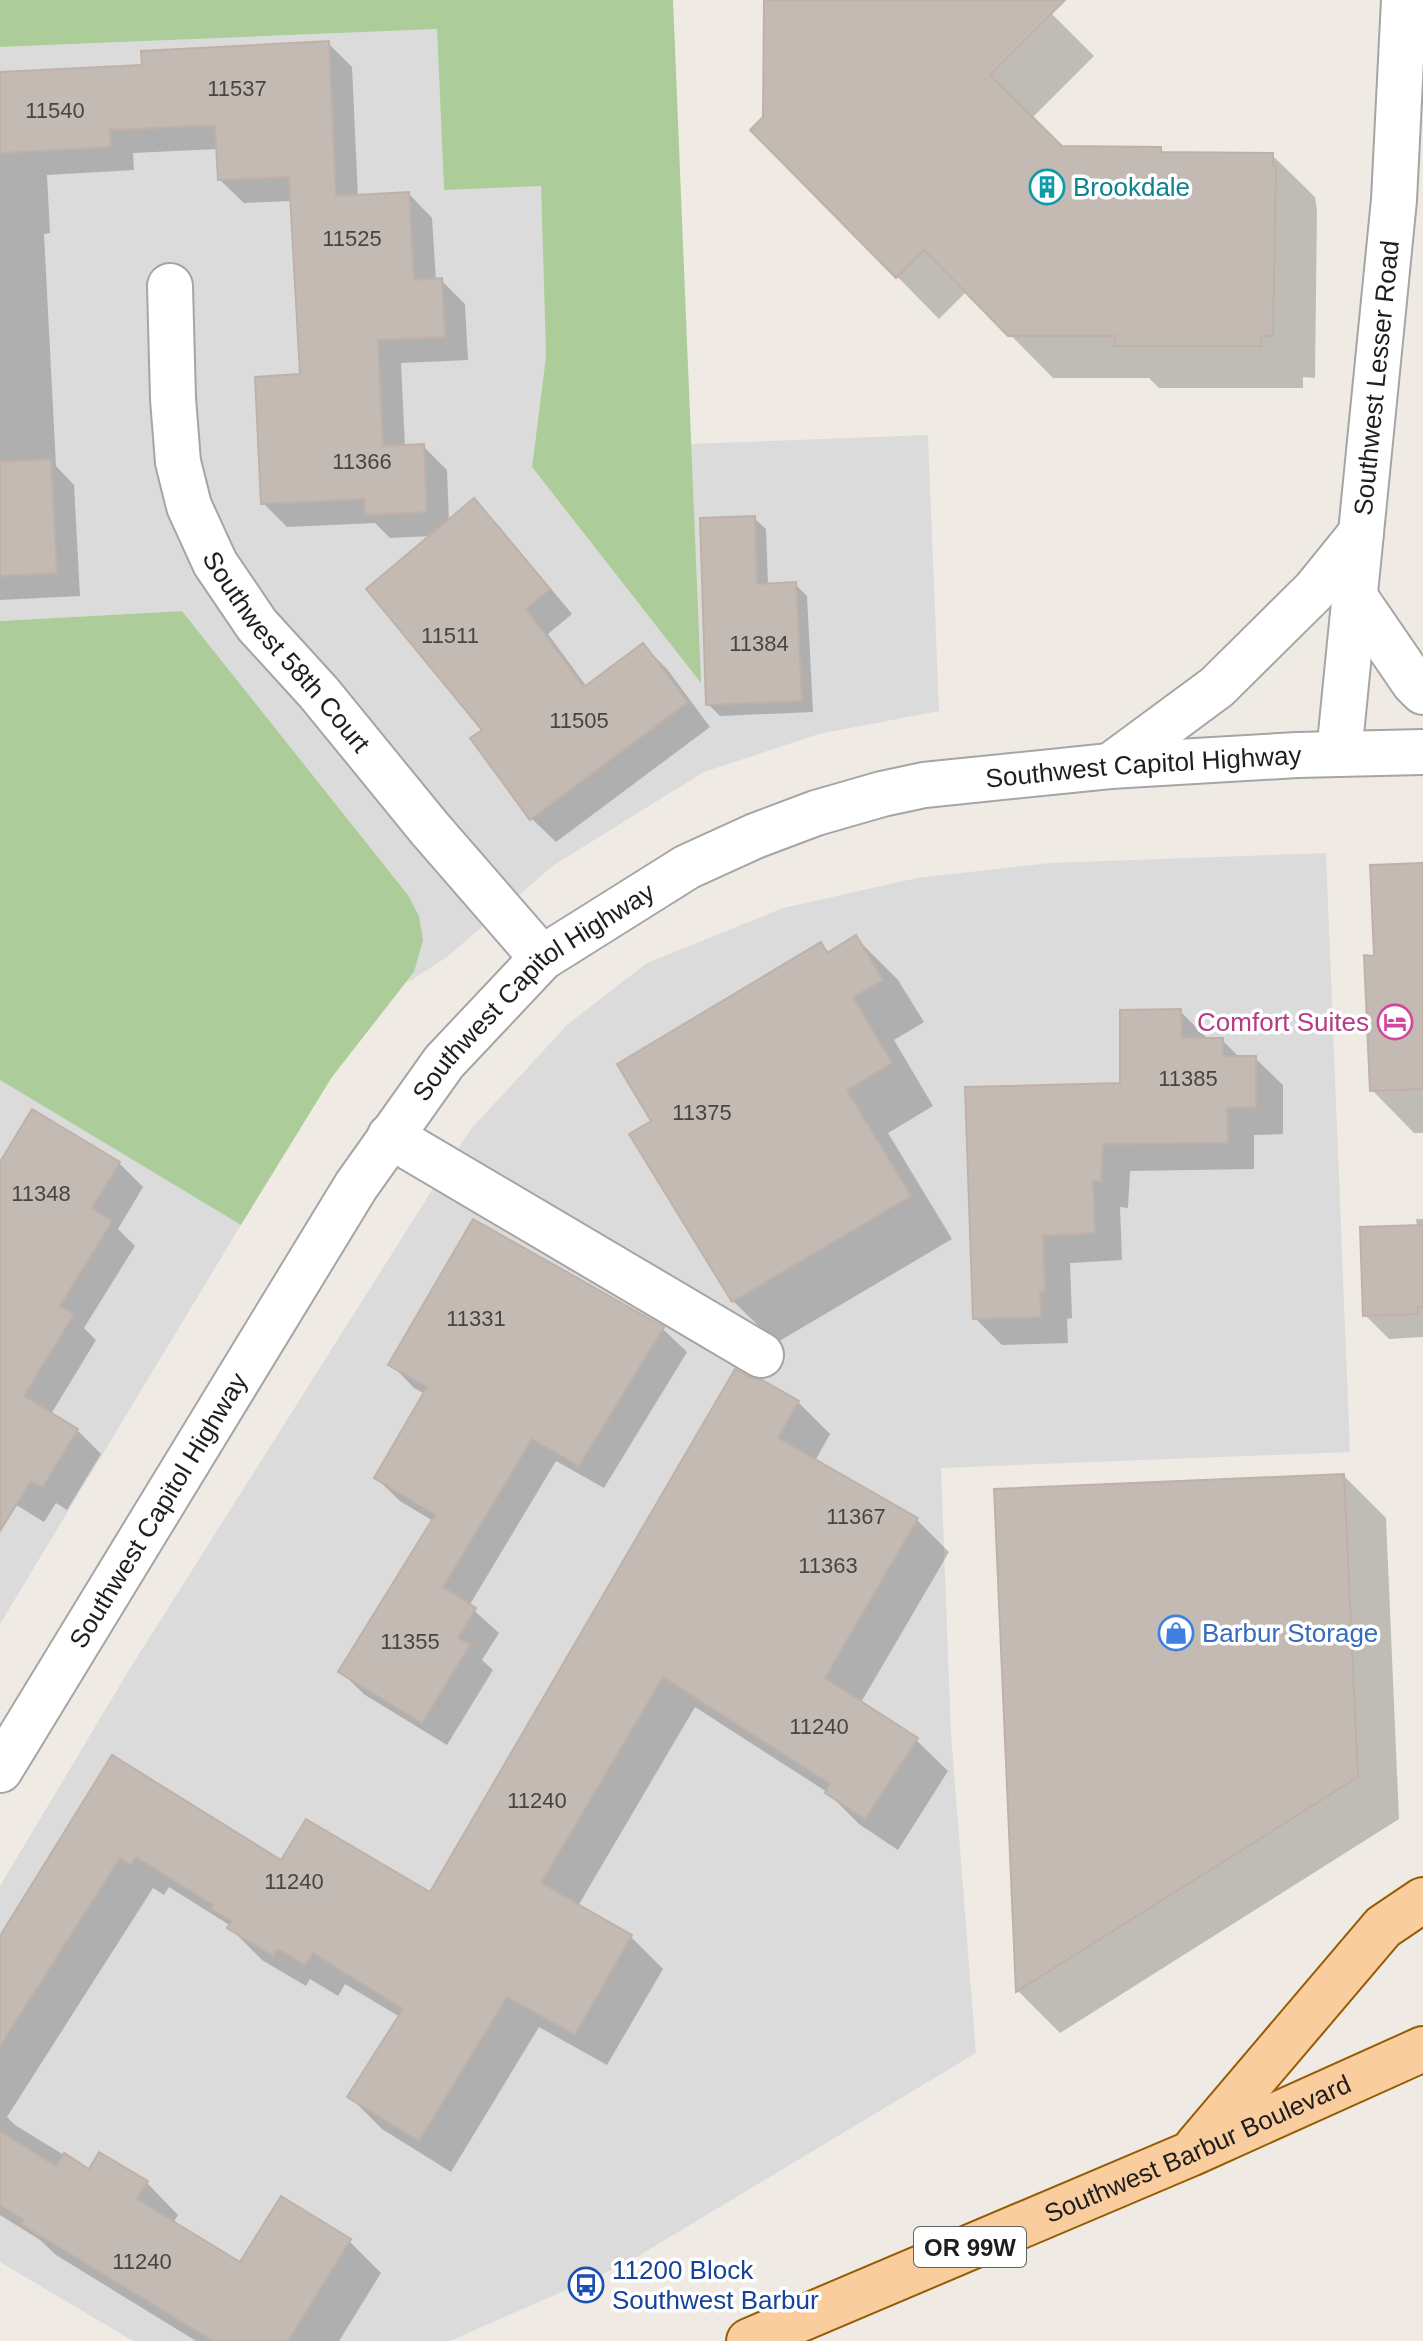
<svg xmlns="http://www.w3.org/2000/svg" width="1423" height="2341" font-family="Arial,sans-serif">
	<rect width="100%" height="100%" fill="#efebe4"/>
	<path fill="#dcdbdb" d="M437 29 444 190 541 185 546 356 532 467 700 681 691 444 928 435 939 711 819 734 704 772 554 865 447 957 407 983 414 972 408 895 182 611 0 621V47Z
		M1326 853 1350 1452 941 1468 951 1734 976 2053 625 2264 450 2341H133L0 2262V1886L129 1670 470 1130 568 1024 647 963 783 908 917 878 1050 863Z
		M0 1080 241 1225 0 1624Z"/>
	<path fill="#accd9a" d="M0 0H673L701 683 532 467 546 356 541 186 444 190 437 29 0 47Z
		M182 611 408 895 419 916 423 940 414 972 332 1077 241 1225 0 1080V621Z"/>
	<path fill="#0003" d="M766 0H1038L1094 56 1031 119 1062 148 1160 149 1165 154 1272 155 1315 197 1317 210 1315 378 1303 377V388H1159L1149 378H1053L967 291 939 319 753 130 765 118Z
		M328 43 352 67 358 197 409 194 432 218 436 280H441L465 304 468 360 401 363 405 447 423 446 447 470 449 522 474 501 498 525 572 614 548 634 587 687 643 645 667 669 710 727 556 842 532 819 473 739 485 730 432 536 390 538 375 523 287 527 263 503 302 376 293 201 244 203 220 180 218 149 133 153 134 170 47 175 50 233 44 234 56 466 74 485 80 596 0 600V74L144 67Z
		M754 518 766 529 768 585 795 584 807 596 813 712 720 716 708 704Z
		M1423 865V1133H1414L1372 1090 1376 958Z
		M856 938 898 980 924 1022 894 1040 933 1106 888 1133 952 1239 776 1343 733 1301 654 1122 821 944 830 953Z
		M1180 1011 1207 1038 1222 1040 1240 1058H1255L1283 1085V1134L1254 1135V1169L1130 1171 1128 1208 1120 1207 1122 1260 1070 1263 1072 1318 1067 1319 1068 1343 1002 1345 975 1318 1122 1085Z
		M119 1163 143 1187 118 1229 135 1246 84 1328 96 1340 51 1414 77 1430 101 1454 67 1510 56 1503 44 1522 0 1495V1165Z
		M1416 1219H1423V1337L1389 1339 1365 1315 1417 1227Z
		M474 1222 663 1329 687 1352 604 1488 556 1461 469 1606 499 1633 482 1660 493 1670 447 1745 365 1695 341 1672 433 1521 400 1501 376 1478 425 1394 414 1388 391 1364Z
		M798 1402 830 1434 815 1461 917 1520 949 1552 860 1704 916 1740 948 1771 898 1850 859 1824 827 1792 695 1707 578 1906 631 1937 663 1969 607 2065 539 2027 451 2172 382 2129 350 2097 400 2017 345 1984 338 1996 310 1979 306 1986 262 1960 230 1928 231 1926 169 1887 164 1895 153 1888 7 2117 15 2125 90 2171 147 2183 178 2215 173 2223 241 2265 349 2241 381 2273 339 2341H196L56 2255 40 2240 0 2215V1938L113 1758 282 1863 431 1895Z
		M1344 1476 1386 1518 1399 1819 1060 2033 1018 1991 996 1491Z"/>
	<path fill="#c3bab4" stroke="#c0b1a7" stroke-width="2" d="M764 0H1065L990 75 1062 146 1161 147V152L1273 153V166H1276L1273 336H1262L1261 346H1114L1115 336H1008L924 250 896 278 750 130 763 117Z
		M329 41 336 196 409 192 414 280 442 278 445 337 378 340 383 446 424 444 427 512 365 515 364 499 261 504 255 377 300 374 289 177 218 180 215 125 110 130 111 147 0 153V72L142 65 141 51Z
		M51 459 57 573 0 576V462Z
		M474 498 550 589 526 609 584 687 643 643 688 702 530 820 470 738 482 730 366 589Z
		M755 516 757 584 796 582 802 701 706 705 700 518Z
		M1423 863V1089L1370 1091 1364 955 1374 956 1370 865Z
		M856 935 883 980 853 997 892 1063 847 1090 911 1196 732 1302 629 1134 651 1121 617 1064 821 942 827 953Z
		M1181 1009 1182 1038H1223V1056H1256V1107L1227 1108 1228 1143 1103 1144 1101 1181H1093L1095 1233 1043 1236 1045 1291 1040 1292 1041 1317 973 1319 965 1087 1120 1083V1010Z
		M32 1109 120 1162 92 1208 112 1221 60 1306 74 1314 24 1396 78 1429 43 1487 31 1481 0 1531V1162Z
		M473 1219 664 1327 579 1466 532 1439 443 1587 476 1608 458 1638 470 1645 422 1723 338 1672 435 1515 374 1478 427 1387 388 1365Z
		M1423 1225V1307H1418V1314L1363 1316 1360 1227Z
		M735 1369 749 1377 762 1380 799 1401 778 1438 918 1518 825 1678 918 1738 865 1819 825 1793 830 1784 663 1677 541 1883 632 1935 575 2035 507 1997 419 2141 347 2097 403 2009 313 1953 305 1965 278 1949 273 1956 227 1928 232 1921 211 1909 213 1905 136 1857 131 1865 120 1858 0 2046V1936L112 1755 281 1860 306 1819 430 1892Z
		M1344 1474 1358 1777 1016 1992 994 1489Z
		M0 2131 56 2166 64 2153 89 2169 99 2152 148 2181 137 2199 240 2262 281 2196 351 2239 288 2341H213L21 2224 24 2220 0 2205Z"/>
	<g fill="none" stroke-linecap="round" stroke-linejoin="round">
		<g stroke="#a5a5a5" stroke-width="48">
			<g id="minor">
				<path id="s1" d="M170 286 173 399 178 462 189 506 215 563 257 625 319 693 430 829 542 958"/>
				<path d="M1355 597 1414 683 1423 692"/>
				<path id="s2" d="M1339 754 1394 200 1404 0"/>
				<path d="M1110 766 1217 687 1314 591 1361 533"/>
				<path d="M390 1136 761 1355"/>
				<path id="s3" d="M0 1770 356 1186 444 1062 542 958 687 867 755 836 816 813 882 794 924 785 1110 766 1297 755 1423 752"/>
			</g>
		</g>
		<g stroke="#955c03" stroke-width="48">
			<g id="major">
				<path d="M1197 2146 1383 1927 1423 1900"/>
				<path id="s4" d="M749 2341 1190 2154 1423 2049"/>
			</g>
		</g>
		<use href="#minor" stroke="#fff" stroke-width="44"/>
		<use href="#major" stroke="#facd9e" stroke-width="44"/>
	</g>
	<defs>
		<g id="building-ring" transform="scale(1.8)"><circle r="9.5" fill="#fff" stroke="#0f9aa8" stroke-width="1.5"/><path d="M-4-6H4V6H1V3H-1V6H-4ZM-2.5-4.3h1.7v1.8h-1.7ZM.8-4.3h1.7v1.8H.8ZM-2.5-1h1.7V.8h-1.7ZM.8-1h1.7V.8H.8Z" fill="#0f9aa8"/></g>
		<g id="hotel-ring" transform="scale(1.8)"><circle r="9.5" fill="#fff" stroke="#d1479c" stroke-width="1.5"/><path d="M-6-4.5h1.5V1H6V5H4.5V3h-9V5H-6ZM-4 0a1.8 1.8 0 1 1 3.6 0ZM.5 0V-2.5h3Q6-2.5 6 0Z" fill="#d1479c"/></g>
		<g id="shop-ring" transform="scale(1.8)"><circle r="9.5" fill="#fff" stroke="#3f7fe0" stroke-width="1.5"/><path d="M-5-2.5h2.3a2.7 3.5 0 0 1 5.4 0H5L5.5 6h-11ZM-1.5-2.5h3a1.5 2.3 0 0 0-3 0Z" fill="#3f7fe0"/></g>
		<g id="bus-ring" transform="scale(1.8)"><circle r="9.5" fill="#fff" stroke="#1a4fb4" stroke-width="1.5"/><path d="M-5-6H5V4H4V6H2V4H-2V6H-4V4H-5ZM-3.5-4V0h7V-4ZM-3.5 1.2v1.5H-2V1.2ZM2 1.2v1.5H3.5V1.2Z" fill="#1a4fb4"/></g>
	</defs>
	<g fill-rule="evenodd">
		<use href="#building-ring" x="1047" y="187"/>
		<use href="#hotel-ring" x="1395" y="1022"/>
		<use href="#shop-ring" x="1176" y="1633"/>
		<use href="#bus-ring" x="586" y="2285"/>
	</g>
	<g text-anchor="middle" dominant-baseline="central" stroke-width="7" stroke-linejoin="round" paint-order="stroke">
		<g font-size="22" fill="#474544">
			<text x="237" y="88">11537</text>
			<text x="55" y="110">11540</text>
			<text x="352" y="238">11525</text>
			<text x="362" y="461">11366</text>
			<text x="450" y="635">11511</text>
			<text x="759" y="643">11384</text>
			<text x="579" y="720">11505</text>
			<text x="1188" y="1078">11385</text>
			<text x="702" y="1112">11375</text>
			<text x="41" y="1193">11348</text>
			<text x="476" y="1318">11331</text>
			<text x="856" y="1516">11367</text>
			<text x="828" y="1565">11363</text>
			<text x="410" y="1641">11355</text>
			<text x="819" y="1726">11240</text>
			<text x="537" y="1800">11240</text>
			<text x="294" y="1881">11240</text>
			<text x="142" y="2261">11240</text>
		</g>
		<rect fill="#fff" stroke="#626262" stroke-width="2" x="914" y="2227" width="112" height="40" rx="6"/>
		<g font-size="24" font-weight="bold" fill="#1e1e1e">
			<text x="970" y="2247">OR 99W</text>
		</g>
		<g font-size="26" fill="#0d838f" stroke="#fff" text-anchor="start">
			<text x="1073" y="187">Brookdale</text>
		</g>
		<g font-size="26" fill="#1e1e1e" stroke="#fff">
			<text stroke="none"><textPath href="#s2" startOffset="378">Southwest Lesser Road</textPath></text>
			<text stroke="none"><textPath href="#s1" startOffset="398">Southwest 58th Court</textPath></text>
			<text stroke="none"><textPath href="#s3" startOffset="1622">Southwest Capitol Highway</textPath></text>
			<text stroke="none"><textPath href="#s3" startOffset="950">Southwest Capitol Highway</textPath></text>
			<text stroke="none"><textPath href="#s3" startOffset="304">Southwest Capitol Highway</textPath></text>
			<text stroke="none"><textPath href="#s4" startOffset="488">Southwest Barbur Boulevard</textPath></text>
		</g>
		<g font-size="26" fill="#b23c85" stroke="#fff" text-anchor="end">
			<text x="1369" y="1022">Comfort Suites</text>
		</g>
		<g font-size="26" fill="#366cbe" stroke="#fff" text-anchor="start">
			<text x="1202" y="1633">Barbur Storage</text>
		</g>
		<g font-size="26" fill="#164399" stroke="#fff" text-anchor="start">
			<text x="612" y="2270">11200 Block<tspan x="612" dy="30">Southwest Barbur</tspan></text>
		</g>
	</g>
</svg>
